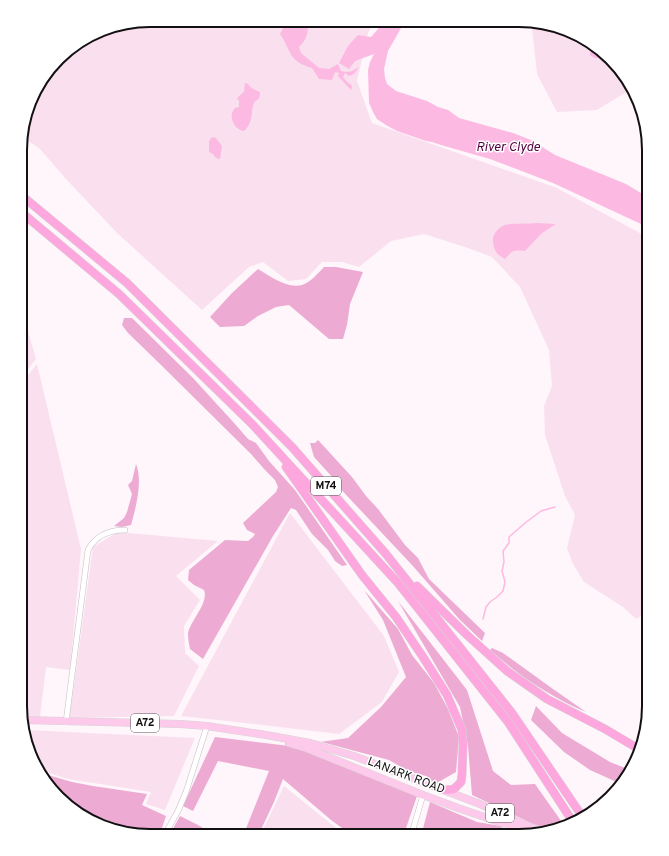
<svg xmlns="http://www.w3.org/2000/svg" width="669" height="856" font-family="Overpass,sans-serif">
	<rect width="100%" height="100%" fill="#fef6fa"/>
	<path fill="#fadfef" d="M150 20 374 21 368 33 357 81 372 123 557 188 649 238V612L636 619 623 607 584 582 573 564 567 548 575 515 565 496 545 435 544 406 552 386 549 350 520 287 492 257 468 248 424 234 391 241 359 267 342 262H322L306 279 288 281 263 262 249 267 202 310 117 233 66 179 40 149 21 136V133L37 85 64 52 108 27Z
		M529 21H536L591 42 632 85 633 88 597 110 557 112 537 74 532 28Z
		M21 307 36 359 21 378Z
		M37 364 81 549 70 670 46 667 40 717 23 716 20 706 21 384Z
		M290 513 384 636 399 672 382 702 339 734 254 724 181 716Z
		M118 532 218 541 176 576 200 600 184 626 185 653 199 666 174 716 69 718 74 686 93 547Z
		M26 730 195 738 165 810 146 804 151 792 68 779 37 769Z
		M284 786 346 836H260Z
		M71 806 113 826 78 814Z"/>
	<path fill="#edabd4" d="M324 267H336L363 272 350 304 347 325 343 339H329L289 305 276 307 258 316 244 326 220 327 210 317 232 293 258 269C270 276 287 289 302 285 310 283 319 272 324 267Z
		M124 318H132L193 378 235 424 248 439 256 443 269 461 295 490 347 565 342 566 335 561 328 550 312 534 296 510 291 508 273 536 203 659 190 649C189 644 188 639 188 633 191 620 209 603 204 590L194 585 188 580 189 570 225 540 248 541 253 537 255 534 247 530 243 523 276 492 278 487 275 480 265 470 251 454 158 362 128 333 122 325Z
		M318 440 352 477 366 496 378 509 405 545 418 558 429 579 485 633 482 641 460 620 412 565 335 483 334 479 314 457 310 443H315Z
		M136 464C143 481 136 507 131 525L122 527 114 526 124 518 127 512 132 494 128 485 132 481Z
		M364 590 398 629 412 655 434 683 448 709 459 737 456 772 435 784 426 776 408 771 389 760 310 739 320 742 348 738 381 707 406 677 383 620Z
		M398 601 467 690 493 771 511 785 535 784 564 825 549 829 533 824 472 795 468 746 460 707Z
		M492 648 503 653 553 689 586 712C551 697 519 676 490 650Z
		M536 706 562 733 610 762 630 770 627 778 621 784 590 770 564 752 531 720Z
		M215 737 306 748 417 796 405 831 406 836H353L331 820 283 779 274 802 258 836H243L269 771 218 761 193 811 183 806Z
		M38 772 72 782 93 786 147 794 142 805 166 816 162 828 158 836H141L127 831 128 829 122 826 97 816 66 802Z
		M430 802 477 822 507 827 480 836H421Z
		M180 816 198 825 216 836H169Z"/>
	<path fill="#fcb9e2" d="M287 20H308C308 31 308 39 299 47L301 53 319 68 329 69 338 64 341 71C344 72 350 72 352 71 355 70 356 68 359 67L354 74 349 76 345 73 343 77 347 82 352 86 351 90 338 76 339 73 335 72 332 80 319 79 312 68C288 61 292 52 280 34Z
		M382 21H405L388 51 384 69 385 78 387 84 396 91 427 101 438 107 448 110 459 118 513 133 531 140 555 155 626 184 649 198V229L641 224 553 183 490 159 441 145 432 142 426 141 397 131 386 125 377 119 373 112 369 103 368 70 370 62 374 54 355 61 349 69 339 63 348 46 358 35 371 37 378 29Z
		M591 42 607 58 602 56C597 59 595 59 590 55Z
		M245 83 248 84C251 89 255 90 260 92 260 101 257 98 254 103 253 105 253 108 252 110 252 118 250 126 244 131 237 131 230 121 232 114 232 112 234 109 235 108L239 107V100H237L238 97 244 92Z
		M212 137 216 138 222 146 220 159 216 158 213 154 209 152V141Z
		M537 223 556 224 542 233 525 251C513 250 513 250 505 259 497 255 494 251 493 242 492 235 498 227 505 225 513 223 528 224 537 223Z"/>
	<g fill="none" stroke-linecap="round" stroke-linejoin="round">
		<path stroke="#fcb9e2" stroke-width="1.5" d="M483 619 486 607 490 602 497 597 503 591 505 582 502 571 504 562 503 551 509 543V537L525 523 541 511 555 507"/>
		<g stroke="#c5bec2" stroke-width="6">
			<path id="minor" d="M66 722 88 550C96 535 109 530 125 530
				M164 836 178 811 186 792 207 726
				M411 836 423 795
				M485 836 497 831 516 828"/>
		</g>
		<g stroke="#d5d4d4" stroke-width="8">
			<path id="major" d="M24 720 180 724 207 726 266 735 310 743 354 756 480 804 541 832
				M289 743 306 748 423 795 458 808 517 828 534 832"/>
		</g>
		<g stroke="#d5d4d4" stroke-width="9">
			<path id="highway" d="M21 195 127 283 292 447 386 554 512 713 584 819
				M21 212 119 294 252 424 398 583 508 722 573 822
				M286 467 362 575 396 617 423 657 447 695 462 730 463 745 462 774 461 782 454 789 448 790 441 789
				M417 586 467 635 507 671 547 699 605 729 637 748"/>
		</g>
		<use href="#minor" stroke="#fff" stroke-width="5"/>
		<use href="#major" stroke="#fecaeb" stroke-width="7"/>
		<use href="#highway" stroke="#fda7de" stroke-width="8"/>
	</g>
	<g text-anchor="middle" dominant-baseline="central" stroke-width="3" stroke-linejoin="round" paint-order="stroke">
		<g fill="#fff" stroke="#5a5859" stroke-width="1">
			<rect x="311" y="477" width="30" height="18" rx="3"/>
			<rect x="131" y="714" width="28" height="18" rx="3"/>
			<rect x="486" y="804" width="28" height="18" rx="3"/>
		</g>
		<g font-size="11" font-weight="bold" fill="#131012">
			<text x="326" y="486">M74</text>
			<text x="145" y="723">A72</text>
			<text x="500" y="813">A72</text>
		</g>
		<g font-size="12" fill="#131012" stroke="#fff">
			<text transform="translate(406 776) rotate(21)">LANARK ROAD</text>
		</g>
		<g font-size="13" font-style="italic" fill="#51023d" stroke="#fff">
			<text x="508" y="148">River Clyde</text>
		</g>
	</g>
	<path d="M0 0H669V856H0ZM150 27H519A123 123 0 0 1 642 150V706A123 123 0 0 1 519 829H150A123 123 0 0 1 27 706V150A123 123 0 0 1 150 27Z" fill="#fff" fill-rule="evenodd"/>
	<path fill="none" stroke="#131012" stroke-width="2" d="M150 27H519A123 123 0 0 1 642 150V706A123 123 0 0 1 519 829H150A123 123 0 0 1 27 706V150A123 123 0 0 1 150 27Z"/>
</svg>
